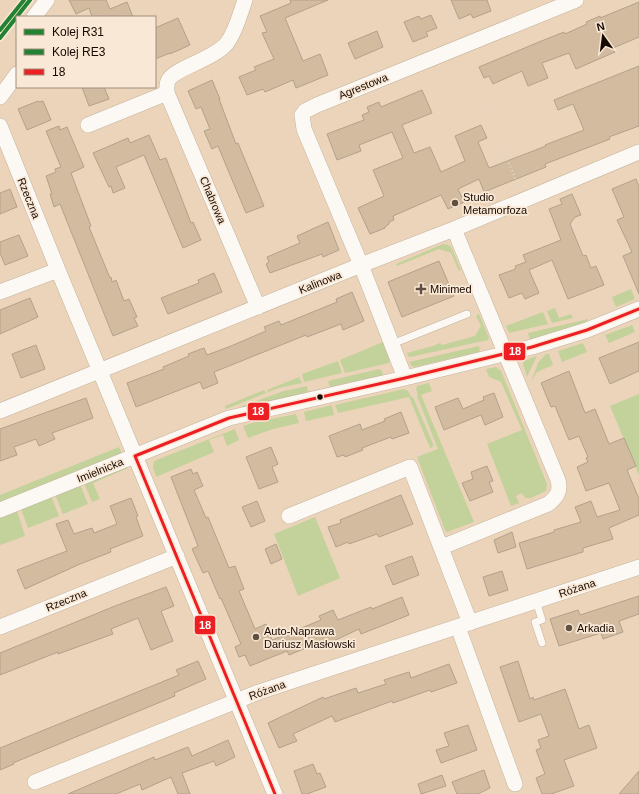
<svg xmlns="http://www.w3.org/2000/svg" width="639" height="794" font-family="Helvetica,sans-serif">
	<rect width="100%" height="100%" fill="#ebd4b9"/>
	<path fill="#c3d29a" d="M443 244 448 245 451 247 461 270 459 271 451 253 439 249 397 266 396 264Z
		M631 289 635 299 616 307 612 297Z
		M555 308 559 318 571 314 573 318 552 323 547 311Z
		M543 312 548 324 509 333 506 326Z
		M479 314 489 338 488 340 410 357 408 356 407 353 433 346 440 343 442 345 475 336 481 326 476 316Z
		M588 319 586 322 530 340 528 333Z
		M632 325 635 332 609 343 605 335Z
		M383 342 390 358 389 363 345 373 340 360Z
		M583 343 587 352 562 362 558 351Z
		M479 346 480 352 414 367 412 366 409 362Z
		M546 354H549L553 365 537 372 531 382 538 363Z
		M537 356 527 377 523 364 524 361Z
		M338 361 342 373 304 382 302 374Z
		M496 367 501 371 547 484 546 491 531 498H525L522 493 516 496 519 503 511 506 487 444 522 430 501 382 489 377 486 369Z
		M379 369 382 371 383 375 330 387 328 381Z
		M299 377 302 383 279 388 268 392 267 390Z
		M429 383 432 391 421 395 474 522 447 532 445 530 417 457 438 449 417 396 418 395 416 389 417 386Z
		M307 386 308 392 241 408 242 406 284 391Z
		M404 389 408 391 411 397H413L433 444V447L430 448 409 397 338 413 335 405Z
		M264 390 266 393 226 409 225 406Z
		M639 394V475L610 406Z
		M332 405 334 415 306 421 304 412Z
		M296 414 299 423 273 429 248 438 243 426 256 422Z
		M235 429 239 440 227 446 223 435 209 440 214 452 156 477 153 467 154 461Z
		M119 447 123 456 0 506V495Z
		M127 467 128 468 93 483 100 499 92 502 83 480Z
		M79 482 88 504 63 514 54 492Z
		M50 493 59 516 28 528 20 506Z
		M16 508 25 536 0 545V514Z
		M315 517 340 578 298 596 274 534Z"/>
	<path fill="#d2bb9f" stroke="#b3a18c" d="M69 0H106L110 9 127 2 133 17H92L89 8 76 14Z
		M290 0H328L285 18 303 61 320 54 328 75 296 88 293 80 265 92 263 89 247 95 239 77 256 70 254 67 274 59 262 33 267 32 260 16 291 3Z
		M451 0H487L491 11 473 18 471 14 459 19Z
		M639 2V37L613 48 615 52 576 69 569 53 542 63 548 78 528 86 522 71 493 84 489 76 484 78 479 67 539 42 564 32 565 34 587 24 586 22 600 16V18Z
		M431 15 437 28 426 32 428 36 413 42 404 22 419 16 421 19Z
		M178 18 190 45 170 54V53L155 59V28Z
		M377 31 383 47 355 59 348 43Z
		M639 66V126L609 137 610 139 545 164 546 167 484 192 479 179 458 189 464 202 448 209 441 195 393 216 394 220 389 222V224L385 227V228L370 234 358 208 384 196 373 170 403 158 392 132 359 145 361 151 337 160 327 134 364 120 362 115 369 112 367 107 379 102 381 107 422 90 432 113 402 125 414 153 430 147 441 172 465 161 455 136 481 125 487 138 478 142 489 168 546 146 545 145 584 130 573 104 558 110 554 100Z
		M212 80 220 99H219L236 144 238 143 264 206 246 213 218 146 212 149 204 131 210 129 201 107 196 109 188 91Z
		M82 87H104L109 99 89 106Z
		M38 101 39 102 43 101 51 120 27 130 18 109Z
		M59 126 60 130 67 127 84 167 71 173 91 226 89 227 110 278 111 277 112 282 116 280 124 301 129 299 137 317 134 318 138 326 113 336 60 204 54 207 50 194H52L46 176 56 172 55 169 61 167 46 131Z
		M149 135 160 160 166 158 191 223 193 222 201 240 183 248 144 155 116 167 125 188 113 193 111 186 109 187 93 153 128 138 130 143Z
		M636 179 639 187V294L623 256 632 252 617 220 624 217 612 189Z
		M10 189 17 207 0 214V193Z
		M572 194 581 215 575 217 570 224 583 256 586 255 591 268 596 266 604 285 568 299 552 260 529 270 539 293 525 299 522 293 509 298 499 275 513 270 516 268 515 266 526 262 523 255 561 240 549 209 562 204 560 199Z
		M328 222 339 250 323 257 322 254 270 273 266 264 269 262 267 257 300 243 297 236Z
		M19 235 28 256 5 265 0 253V242Z
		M439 261 454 296 402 317 388 282Z
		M214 273 222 292 168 314 161 298 199 283 198 280Z
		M352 292 364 321 343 330 341 324 307 337 306 335 214 372 218 383 203 389 200 382 136 407 127 383 164 369 163 367 189 356 188 354 204 348 207 355 231 346 266 331 264 327 279 321 281 325 337 302 336 299Z
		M30 298 38 317 0 334V310Z
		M639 342V371L610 384 599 358Z
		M36 345 45 369 21 378 12 354Z
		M569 371 585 413 595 409 609 444 624 438 636 466 627 470 639 499V515L609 528 613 539 583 548V552L527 569 519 543 554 532V530L581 522 575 507 591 501 597 517 620 510 609 483 586 491 577 467 588 462 586 458 588 457 579 436 569 440 555 406 551 407 541 383Z
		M494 393 503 417 485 425 481 415 444 430 435 407 458 398 463 409 484 400 483 397Z
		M86 398 93 418 52 433 55 439 39 446 36 439 14 447 17 455 0 461V429Z
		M401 412 409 433 392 439 391 437 375 443 362 448 363 450 345 457 344 455 337 457 329 436 360 424 362 430 385 421 384 419Z
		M271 447 278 464 272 467 278 482 259 489 246 457Z
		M487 466 493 481 489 482 493 492 470 501 462 483 473 479 471 472Z
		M191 469 193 474 197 472 203 486 194 490 206 518 208 517 229 568 235 566 244 589 239 591 255 629 266 624 272 640 321 620 319 616 333 610 338 620 371 607 372 609 402 597 409 615 361 634 359 629 325 645 323 641 289 655 287 651 250 666 245 655 239 657 235 647 241 644 221 598 220 599 208 571 203 573 192 549 198 546 171 477Z
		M401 495 413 524 379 537 377 534 349 544 348 542 336 547 328 527 341 523 340 520Z
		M131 498 138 516 136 517 143 536 110 549 111 552 80 564 25 589 17 570 67 551 56 524 68 520 74 534 92 528 94 533 117 524 110 506Z
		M257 501 265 521 251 527 242 507Z
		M512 532 516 547 498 553 494 540Z
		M276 544 282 559 271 564 265 549Z
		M412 556 419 575 393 585 385 566Z
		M502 571 508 590 489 596 483 577Z
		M166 587 174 606 161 611 173 641 151 650 138 618 111 629 113 634 58 654V652L0 675V653L115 606Z
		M639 596V614L619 621 623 632 603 639 601 633 559 646 550 619 578 610 580 615Z
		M198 661 206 679 174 693 175 696 13 763 14 764 0 770V748L179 675 176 670Z
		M518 661 530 699 533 697 534 700 565 689 579 729 589 725 597 748 564 760 574 786 551 794H542L536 778 545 774 536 750 541 748 538 740 549 736 541 714 519 722 500 667Z
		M449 664 457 683 431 692 430 690 393 703 392 701 335 722 332 716 293 734 297 741 279 748 268 723 323 697 324 699 356 688 358 693 386 684 384 680 409 672 411 678Z
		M468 725 477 750 441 763 436 750 449 746 444 733Z
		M228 740 235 757 216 766 214 761 182 773 190 794H178L171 777 142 790 140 784 116 794H68L154 757 155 760 188 747 192 756Z
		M313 764 317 774 320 773 326 787 307 794H302L294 771Z
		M484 770 490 788 478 794H457L452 782Z
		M639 771V794H619Z
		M442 775 446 786 421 794 418 784Z"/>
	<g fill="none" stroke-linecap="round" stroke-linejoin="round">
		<g stroke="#c5b39d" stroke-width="8">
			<path id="lane" d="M392 344 467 314
				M536 601 542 620 535 622 542 643"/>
		</g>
		<g stroke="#c5b39d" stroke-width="16">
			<path id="street" d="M245 0C240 14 236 31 227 43 215 59 172 69 168 81 166 85 167 89 167 93L258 307
				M34 17 47 0
				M0 97 17 74
				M88 125 167 93
				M0 126 58 270 275 794
				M0 292 58 270
				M405 378 361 265 304 129 302 115 305 111 317 105 576 0
				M0 411 361 265 454 229 639 152
				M0 510 229 418 405 378 532 347 587 330 639 309
				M289 516 410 467 470 623
				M442 547 548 504C557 497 561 491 558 480L454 229
				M0 627 177 556
				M458 627 515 784
				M35 782 259 692 639 567"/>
		</g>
		<path stroke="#ddd5cd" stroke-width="2.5" stroke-dasharray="1 3" stroke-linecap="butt" d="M443 0 457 33
			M467 59 519 188
			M412 390 435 445V448L417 455"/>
		<use href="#lane" stroke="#fcf9f4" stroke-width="7"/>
		<use href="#street" stroke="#fcf9f4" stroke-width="15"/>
		<g stroke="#f9e8d5" stroke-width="6">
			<path id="bus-1" d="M135 456 229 418 405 378 532 347 587 330 639 309
				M135 456 275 794"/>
		</g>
		<use href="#bus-1" stroke="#ee1f23" stroke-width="3"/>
		<g stroke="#f9e8d5" stroke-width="7">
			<path id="rail-1" d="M0 38 30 0"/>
		</g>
		<g stroke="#f9e8d5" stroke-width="7">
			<path id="rail-2" d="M0 30 24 0"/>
		</g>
		<use href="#rail-1" stroke="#238132" stroke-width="4"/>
		<use href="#rail-2" stroke="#238132" stroke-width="4"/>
	</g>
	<g fill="#615041" stroke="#f9e8d5" stroke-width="1.5">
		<circle cx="455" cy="203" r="4"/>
		<path d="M419 283h4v4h4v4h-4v4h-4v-4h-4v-4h4z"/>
		<circle cx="569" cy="628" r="4"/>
		<circle cx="256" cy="637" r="4"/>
	</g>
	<circle fill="#160900" stroke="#f9e8d5" stroke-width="1.5" cx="320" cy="397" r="3.5"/>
	<g text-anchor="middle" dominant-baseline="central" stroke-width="3.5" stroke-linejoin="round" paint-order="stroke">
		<g font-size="11" fill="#160900" stroke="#f9e8d5">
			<text transform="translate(363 86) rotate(-22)">Agrestowa</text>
			<text transform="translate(29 198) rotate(68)">Rzeczna</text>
			<text transform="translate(213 200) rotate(67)">Chabrowa</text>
			<text transform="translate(320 282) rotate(-22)">Kalinowa</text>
			<text transform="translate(100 470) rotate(-22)">Imielnicka</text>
			<text transform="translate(577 588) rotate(-18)">Różana</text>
			<text transform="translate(66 600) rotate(-22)">Rzeczna</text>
			<text transform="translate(267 690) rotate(-20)">Różana</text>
		</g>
		<g font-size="11" fill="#160900" stroke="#f9e8d5" text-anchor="start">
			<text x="463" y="197">Studio<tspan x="463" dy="13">Metamorfoza</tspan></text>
			<text x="430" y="289">Minimed</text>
			<text x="577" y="628">Arkadia</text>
			<text x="264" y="631">Auto-Naprawa<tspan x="264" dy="13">Dariusz Masłowski</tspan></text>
		</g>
	</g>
	<g stroke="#f9e8d5" stroke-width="1.5">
		<rect x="503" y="342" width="23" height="19" rx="4" fill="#ee1f23"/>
		<rect x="247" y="402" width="23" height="19" rx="4" fill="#ee1f23"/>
		<rect x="194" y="615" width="22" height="20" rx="4" fill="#ee1f23"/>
	</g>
	<g font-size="11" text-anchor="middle" font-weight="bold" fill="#fff">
		<text x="515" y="355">18</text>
		<text x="258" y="415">18</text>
		<text x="205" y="629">18</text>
	</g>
	<rect x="16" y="16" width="140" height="72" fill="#f9e8d5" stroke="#9e8f80"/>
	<rect x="24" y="29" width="20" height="6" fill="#238132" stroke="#9e8f80"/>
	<text x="52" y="36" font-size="12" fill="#160900">Kolej R31</text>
	<rect x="24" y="49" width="20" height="6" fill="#238132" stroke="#9e8f80"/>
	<text x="52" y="56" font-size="12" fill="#160900">Kolej RE3</text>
	<rect x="24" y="69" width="20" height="6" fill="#ee1f23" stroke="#9e8f80"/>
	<text x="52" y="76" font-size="12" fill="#160900">18</text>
	<g transform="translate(603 36) rotate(346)" stroke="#f9e8d5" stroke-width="3" paint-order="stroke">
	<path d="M0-3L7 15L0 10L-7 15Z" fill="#160900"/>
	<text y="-6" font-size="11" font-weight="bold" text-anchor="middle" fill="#160900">N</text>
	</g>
</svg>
